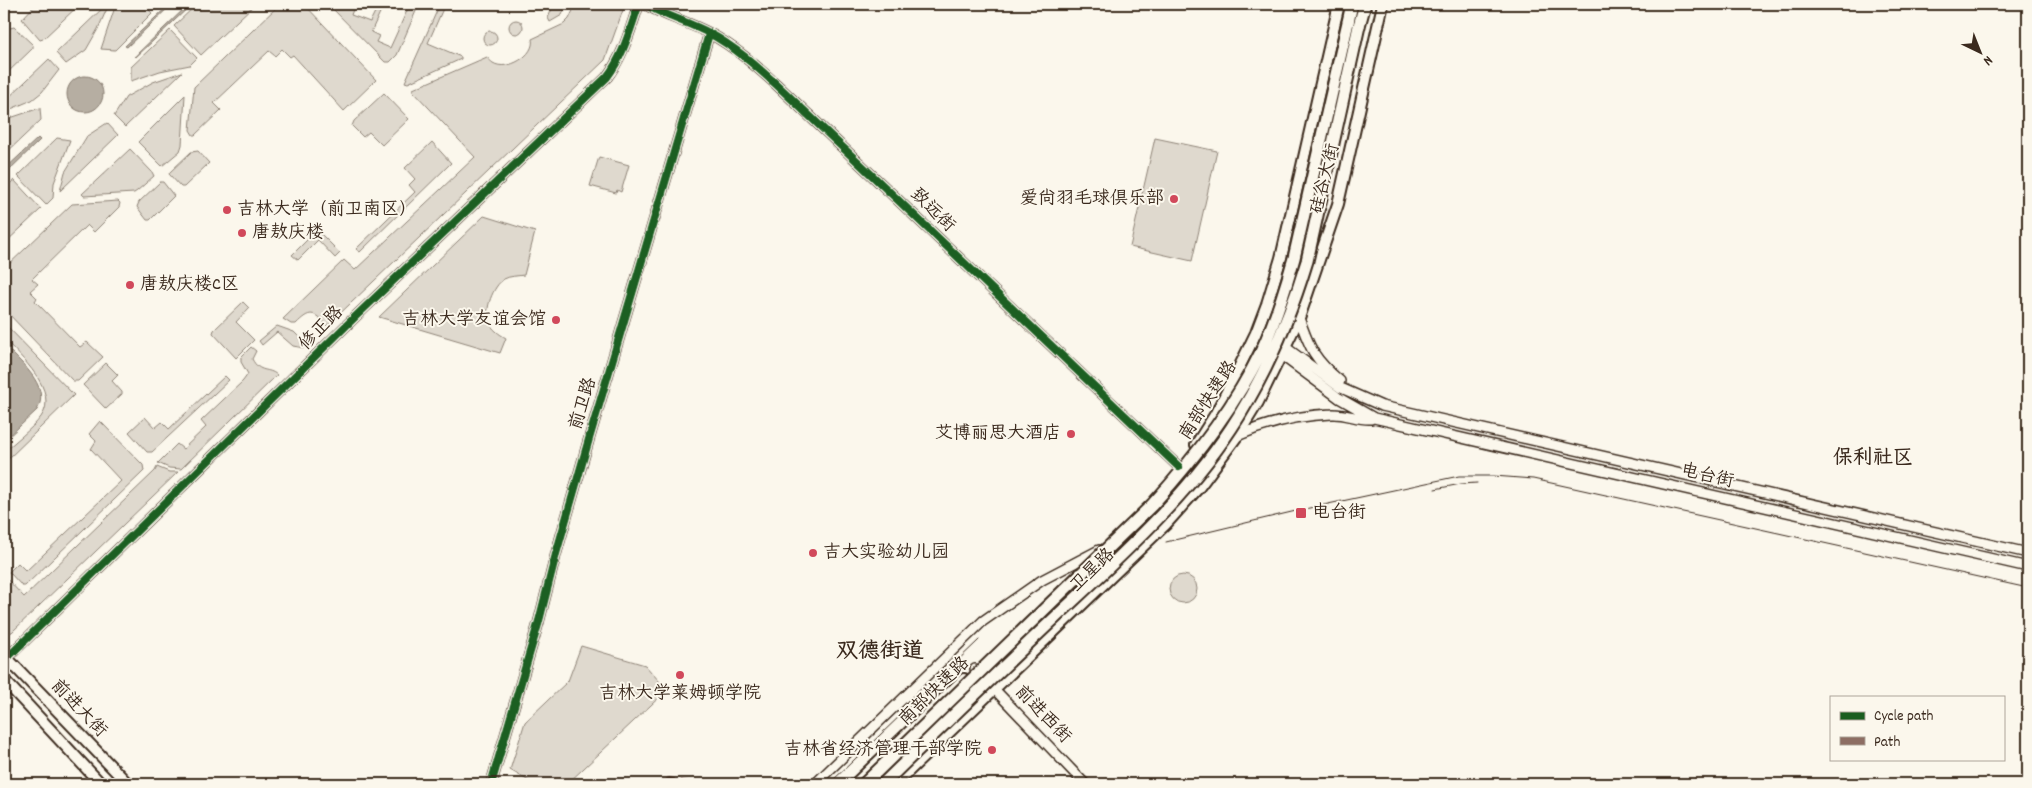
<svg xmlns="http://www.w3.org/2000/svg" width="2032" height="788" font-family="Dekko,'LXGW WenKai TC',sans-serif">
	<rect width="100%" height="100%" fill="#fbf7ec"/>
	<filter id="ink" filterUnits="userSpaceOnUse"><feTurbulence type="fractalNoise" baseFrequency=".02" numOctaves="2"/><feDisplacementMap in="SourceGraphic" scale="10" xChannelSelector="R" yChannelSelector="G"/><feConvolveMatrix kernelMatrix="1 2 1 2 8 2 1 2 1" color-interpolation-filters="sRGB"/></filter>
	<g filter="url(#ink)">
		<path fill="#dfd9ce" stroke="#8d8276" d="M36 4H80L43 39 40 40 22 19Z
			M107 4H109L98 29 86 50 66 64 56 53Z
			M116 4H143L152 13 115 50 101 49Z
			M197 4H255L201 55 174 26Z
			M280 4H304L376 80 344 111 293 55 290 57 282 49 275 56 269 51 214 103 221 110 195 135H193L190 130 194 87Z
			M328 4H355L351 15 370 22 379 4H384L371 32 379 36 376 42 390 48 410 4H419L397 55 390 62H385Z
			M440 4H445L428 43 461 57V59L408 83 405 82Z
			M554 4H567L562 15 550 22 548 18Z
			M576 4H620L623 10 605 60 327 326C314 311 310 310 296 324H291L283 319 344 260 355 270 475 157 413 91V89L487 57C489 59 491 62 493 63 507 72 536 55 532 39L564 24 569 19Z
			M509 27a7 7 0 1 1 14 0a7 7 0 1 1-14 0Z
			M14 27 33 45V48L4 76V34L10 28Z
			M170 30 197 58 190 65 160 71 131 81V67Z
			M483 38a7 7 0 1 1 14 0a7 7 0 1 1-14 0Z
			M49 59 59 70 42 92 32 100 4 112V102Z
			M182 72 125 127 114 116 126 97 153 82Z
			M384 93 409 119 382 145 369 132 363 137 352 126 354 121Z
			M185 95 182 145 180 151 162 166 138 142Z
			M40 108 41 120 4 155V120Z
			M107 123 118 135 60 191 65 172 87 136Z
			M57 138 70 140 54 183 53 198 46 205 18 176Z
			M1155 138 1217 151 1192 261 1130 247Z
			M432 142 451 163 360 252 356 249 415 192 409 185 415 179 405 168Z
			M130 149 152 172 154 176 137 191 134 193 84 196 82 194Z
			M198 151 209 163 184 187H181L169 174 170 172 191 152Z
			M599 157 629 165 621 192 617 190 616 193 590 186Z
			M14 180 41 209 4 244V189Z
			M160 182H163L174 196 150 220H147L137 207 139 202Z
			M118 201 120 203 119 207 94 232 87 225 32 279 38 284 30 291 37 298 35 301 80 347 87 342 103 357 78 381H73L4 309V269L72 204Z
			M484 216 535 232 524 275C518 276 509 276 504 279 493 286 484 310 489 322 492 329 499 334 506 338L500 353 379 317Z
			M315 232 320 233 340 253 335 258 318 240 298 260 292 255Z
			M243 302 249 308 236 322 254 340 236 358 213 333 214 330Z
			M4 323 74 395 4 463V452C15 441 31 430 41 417 60 391 20 356 4 339Z
			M277 326 294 332 307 345 304 348 293 346 277 332 262 345 259 341Z
			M251 347 256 351 252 359C260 374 268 367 277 375L181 469 169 468 158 463 177 444 183 449 206 427 201 421 243 381 248 374 241 362V357Z
			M106 363 118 375 112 381 122 392V394L106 409 83 385Z
			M225 376 229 380 152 452H147L129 432 145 417 155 428 162 422 169 429Z
			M100 421 143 465 144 471 25 586H22L9 572 18 563 26 571 121 481 91 449 96 441 89 434Z
			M157 467 169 472H178L12 632 7 633 4 630V576L24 597 155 471Z
			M1169 589a14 14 0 1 1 28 0a14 14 0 1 1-28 0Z
			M581 646 645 665 667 690 567 784H534L510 770 525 722 568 681Z"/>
		<path fill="#b6aea2" stroke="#85796d" d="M170 4H172L127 47 125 46Z
			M189 4H192L136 57 135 56Z
			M67 94a18 18 0 1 1 36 0a18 18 0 1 1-36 0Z
			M38 138 40 140 4 175V170Z
			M4 345C18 360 52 386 37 410L4 441Z"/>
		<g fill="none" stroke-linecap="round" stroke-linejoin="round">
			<g stroke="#3b2a1e" stroke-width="12">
				<path id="tertiary" d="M645 4C665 16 688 22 709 33 735 47 755 65 777 85L1179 467
					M4 661 356 316 607 77C624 55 630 29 639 4
					M975 669 1085 784
					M491 784 539 621 556 554 589 439 709 34"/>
			</g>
			<g stroke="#3b2a1e" stroke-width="12">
				<path id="secondary" d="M1299 318C1310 349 1314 359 1340 381
					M1281 344 1341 388 1382 406 2028 553
					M1277 352 1339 398 1374 418 2028 567
					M1237 436C1267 423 1300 415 1332 414 1345 413 1358 420 1371 419
					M815 784 983 621 1042 580 1099 550"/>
			</g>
			<g stroke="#3b2a1e" stroke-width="14">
				<path id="primary" d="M1196 445 1215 415 1237 372 1256 333 1267 304 1281 258 1339 4
					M4 655 128 784
					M4 680 101 784
					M855 784 964 679
					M895 784 1165 525 1199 487 1237 436 1258 402 1299 318 1338 204 1383 4"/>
			</g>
			<g stroke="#3b2a1e" stroke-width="15">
				<path id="trunk" d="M1348 22 1352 4
					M1359 26 1365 4"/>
			</g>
			<use href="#tertiary" stroke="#fbf7ec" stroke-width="9"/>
			<use href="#secondary" stroke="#fbf7ec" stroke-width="9"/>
			<use href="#primary" stroke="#fbf7ec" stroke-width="10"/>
			<use href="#trunk" stroke="#fbf7ec" stroke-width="11"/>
			<path stroke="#3b2a1e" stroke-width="1" d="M1435 489 1461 484 1477 483
				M1166 542 1300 510 1459 476H1494L1533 479 2028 588
				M829 784 979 640"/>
			<g stroke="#3b2a1e" stroke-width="15" stroke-linecap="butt">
				<path id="trunk-bridge" d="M864 784 1152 505C1194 459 1234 408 1261 352 1275 322 1285 290 1294 258L1348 22
					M883 784C941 727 1000 670 1059 614 1123 554 1193 491 1239 416 1270 366 1290 317 1307 261L1359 26"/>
			</g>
			<use href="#trunk-bridge" stroke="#fbf7ec" stroke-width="11"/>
			<path stroke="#8d6e63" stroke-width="6" stroke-dasharray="12 6" stroke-linecap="butt" d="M664 784 669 780 688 784"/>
			<g stroke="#fbf7ec" stroke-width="11">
				<path id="cycleway" d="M645 4C665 16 688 22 709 33 735 47 755 65 777 85L1179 467
					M4 661 356 316 607 77C624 55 630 29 639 4
					M491 784 539 621 556 554 589 439 709 34"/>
			</g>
			<use href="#cycleway" stroke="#1b5e20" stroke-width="8"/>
		</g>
	</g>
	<g fill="#d1495b" stroke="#fbf7ec" stroke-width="2">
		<circle cx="1174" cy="199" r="5"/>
		<circle cx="227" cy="210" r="5"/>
		<circle cx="242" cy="233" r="5"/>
		<circle cx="130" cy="285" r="5"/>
		<circle cx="556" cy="320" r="5"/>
		<circle cx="1071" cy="434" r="5"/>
		<rect x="1295" y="507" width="12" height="12" rx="2.5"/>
		<circle cx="813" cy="553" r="5"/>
		<circle cx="680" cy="675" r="5"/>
		<circle cx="992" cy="750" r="5"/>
	</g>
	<g text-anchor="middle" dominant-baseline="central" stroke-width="4" stroke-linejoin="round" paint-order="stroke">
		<g font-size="18" fill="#3b2a1e" stroke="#fbf7ec">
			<text transform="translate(1326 179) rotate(-76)">硅谷大街</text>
			<text transform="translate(932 211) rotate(44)">致远街</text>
			<text transform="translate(322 329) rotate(-45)">修正路</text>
			<text transform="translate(1209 401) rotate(-57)">南部快速路</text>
			<text transform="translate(584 404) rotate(-73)">前卫路</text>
			<text transform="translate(1707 477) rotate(13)">电台街</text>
			<text transform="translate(1093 571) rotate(-44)">卫星路</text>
			<text transform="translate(935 692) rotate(-44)">南部快速路</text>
			<text transform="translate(78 709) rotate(46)">前进大街</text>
			<text transform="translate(1042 715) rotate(46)">前进西街</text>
		</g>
		<g font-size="18" fill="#3b2a1e" stroke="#fbf7ec" text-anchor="start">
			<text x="1164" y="199" text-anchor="end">爱尚羽毛球俱乐部</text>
			<text x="237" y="210">吉林大学（前卫南区）</text>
			<text x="252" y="233">唐敖庆楼</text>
			<text x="140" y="285">唐敖庆楼C区</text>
			<text x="546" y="320" text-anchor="end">吉林大学友谊会馆</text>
			<text x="1061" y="434" text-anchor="end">艾博丽思大酒店</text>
			<text x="1312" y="513">电台街</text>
			<text x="823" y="553">吉大实验幼儿园</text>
			<text x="680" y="694" text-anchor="middle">吉林大学莱姆顿学院</text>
			<text x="982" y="750" text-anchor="end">吉林省经济管理干部学院</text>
		</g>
		<g font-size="20" font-weight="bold" fill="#3b2a1e" stroke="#fbf7ec">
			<text x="1873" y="459">保利社区</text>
		</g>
		<g font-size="22" font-weight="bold" fill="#3b2a1e" stroke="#fbf7ec">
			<text x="880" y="652">双德街道</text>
		</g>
	</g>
	<rect width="2032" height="788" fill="none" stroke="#fbf7ec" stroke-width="20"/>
	<rect x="10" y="10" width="2012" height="768" fill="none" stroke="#3b2a1e" stroke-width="2" filter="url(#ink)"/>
	<rect x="1830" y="696" width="175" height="65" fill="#fbf7ec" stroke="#aea59a"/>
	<rect x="1840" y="712" width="25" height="8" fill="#1b5e20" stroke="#aea59a"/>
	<text x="1874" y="720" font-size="15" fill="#3b2a1e">Cycle path</text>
	<rect x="1840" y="737" width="25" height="8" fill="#8d6e63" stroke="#aea59a"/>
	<text x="1874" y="746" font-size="15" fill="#3b2a1e">Path</text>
	<g transform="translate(1980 52) rotate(137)" stroke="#fbf7ec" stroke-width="4" paint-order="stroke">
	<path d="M0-4L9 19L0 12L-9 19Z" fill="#3b2a1e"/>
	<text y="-8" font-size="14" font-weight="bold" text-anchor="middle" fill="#3b2a1e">N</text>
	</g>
</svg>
